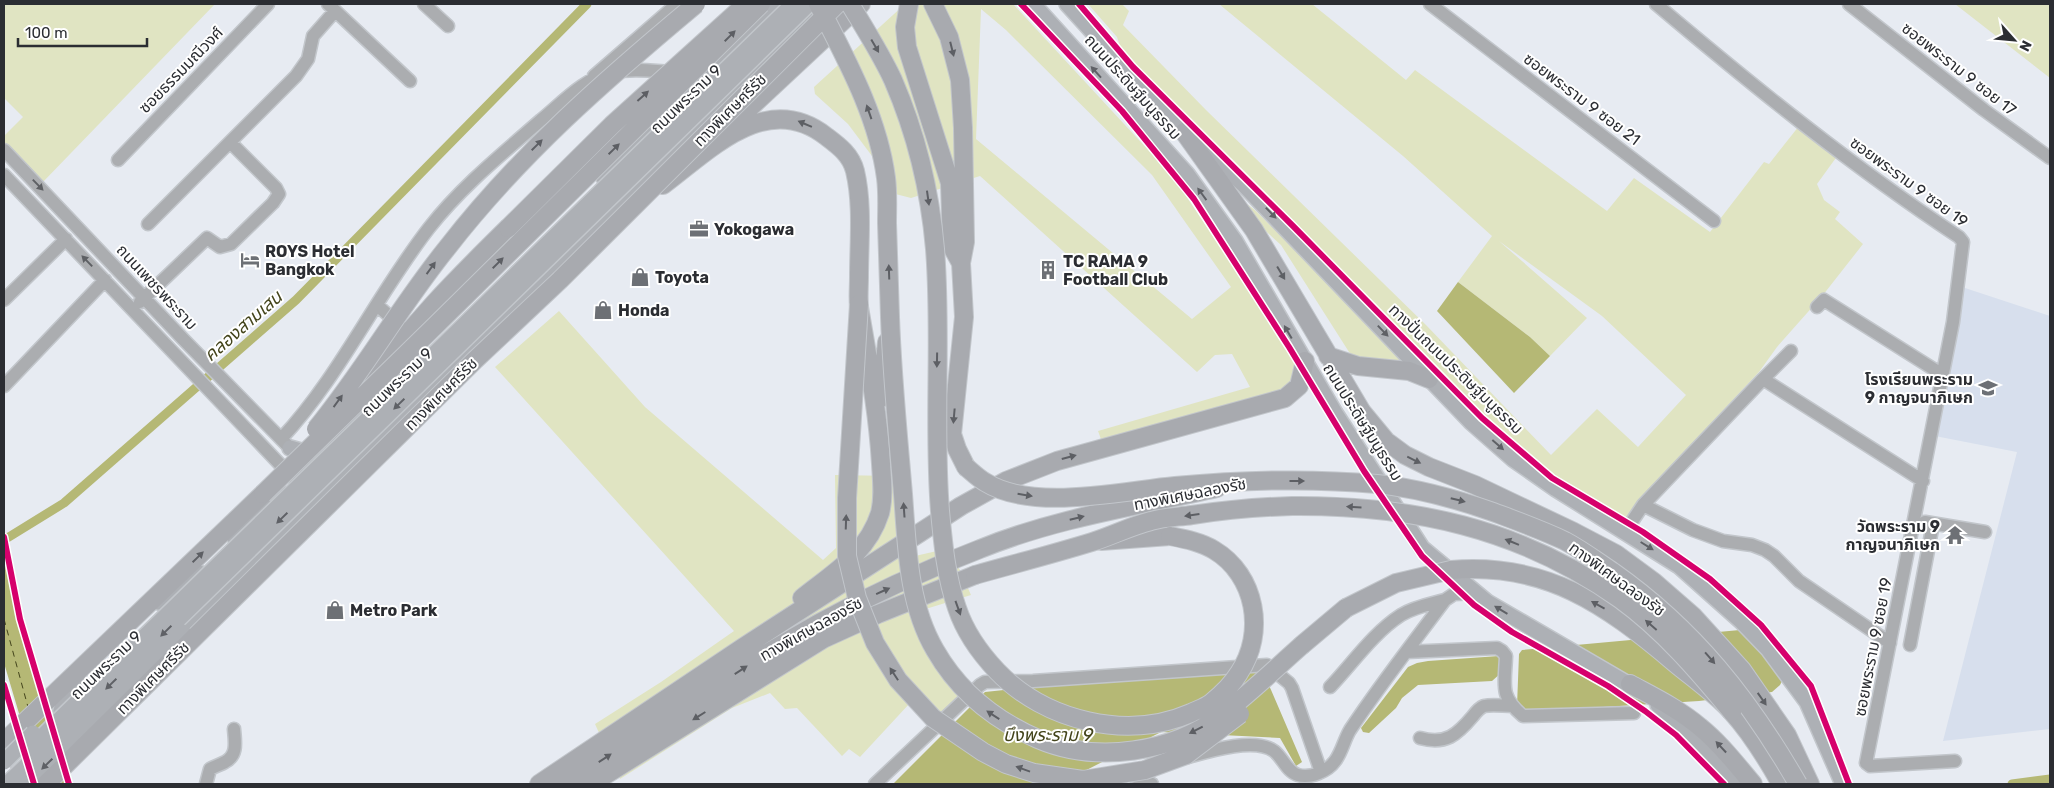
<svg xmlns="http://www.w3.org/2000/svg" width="2054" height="788" font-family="Rubik,'Noto Sans Thai',sans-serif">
	<rect width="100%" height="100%" fill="#e7ebf2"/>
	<path fill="#d7dfed" d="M1962 287 2050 316V729L1943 741 2017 452 1935 436Z"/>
	<path fill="#e0e4c2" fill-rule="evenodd" d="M4 4H215L42 183 4 142V136L23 117 4 98Z
		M905 4H1013L1150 152 1184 193 1248 288 1297 365 1291 388 1102 442 1098 431 1250 387 1232 354 1215 355 1197 372 980 176 911 198 884 191 872 156 848 124 815 94 814 87ZM981 9 1006 30 1152 175 1231 287 1192 319 976 139Z
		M1088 4H1122L1129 11 1123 25 1206 110 1426 325 1551 455 1597 409 1638 447 1686 395 1602 316 1499 241 1587 318 1550 356 1530 337 1458 282 1492 236 1403 156 1219 4H1312L1406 80 1415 70 1607 211 1634 178 1710 232 1764 162 1769 164 1799 126 1838 155 1817 184 1824 200 1840 212 1835 219 1863 244 1823 295 1777 347 1759 372 1713 421 1626 519 1553 477 1484 417 1204 135 1121 49 1117 37Z
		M1955 4H2050V78Z
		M1241 199 1256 211 1407 363 1360 362 1349 352 1281 245 1260 226Z
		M559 311 645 407 823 560 836 548 835 475 895 476 902 559 950 548 971 595 916 612 963 696 932 727 910 703 860 757 849 749 842 756 797 708 785 709 770 693 732 708 620 779 595 724 661 682 734 631 495 367Z"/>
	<path fill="#b5b875" d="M1458 282 1530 337 1550 356 1514 393 1437 311Z
		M4 557 19 620 66 784H40L4 663Z
		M1740 630 1783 679 1780 685 1772 692 1699 701 1524 712 1517 706 1519 654 1522 650Z
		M1499 656 1501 673 1492 681 1418 685 1402 698 1396 708 1369 733 1363 732 1361 728 1408 667 1417 663 1428 661Z
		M1262 669 1302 762 1296 766 1280 738 1161 732 1059 784H893L985 692 1051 685Z"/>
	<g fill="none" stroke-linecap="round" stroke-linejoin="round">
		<path stroke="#b5b875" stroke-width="9" d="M4 540 64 503 296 300 587 4
			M2012 784 2050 779"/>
		<path stroke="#43441b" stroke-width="1" stroke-dasharray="6 5" stroke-linecap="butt" d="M4 619 28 707"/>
		<g stroke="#c2c6cb" stroke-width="15">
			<path id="minor" d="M328 4 410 81
				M424 4 448 26
				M1430 4 1714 221
				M1656 4C1753 86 1853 167 1959 237L1963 242 1953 322 1866 763 1870 766 1955 761
				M1849 4 1984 110 2050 158
				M594 76 677 4
				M4 150 183 339 286 444
				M118 160 268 4
				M4 175 292 477
				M148 224 296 76 308 59 313 36 335 11
				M4 300 66 239
				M140 302 207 238 220 247 231 244 273 203 279 194 276 188 230 142
				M377 305 407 332
				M1817 307 1824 300 1943 375
				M1763 379 1791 351
				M4 386 105 280
				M281 439C340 376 376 296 429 228 461 187 502 154 541 120 563 102 584 78 613 72 632 68 654 71 673 72
				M1643 505 1693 530 1723 541 1752 545 1765 550 1774 556 1799 581 1890 643
				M1925 522 1985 532
				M1625 532 1643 505 1763 379 1923 481
				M1910 645 1933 524
				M1406 652 1497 648 1502 651 1506 656C1505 685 1499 696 1523 716L1634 713
				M1330 687C1352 664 1373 633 1401 615 1414 607 1430 604 1445 600
				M1420 738C1446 745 1457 735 1473 716 1476 712 1479 708 1484 706 1493 704 1503 706 1512 706
				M1188 757C1209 751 1255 737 1274 751 1283 758 1287 772 1298 775 1310 779 1328 771 1335 761 1342 752 1344 740 1350 730 1379 686 1413 643 1445 600L1454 594 1476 593
				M1133 776 1152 784
				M206 784 210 769C215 766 220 765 225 762 238 755 235 742 234 729
				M875 784 980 685 985 682 1033 681 1267 665 1289 683 1292 688 1321 772"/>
		</g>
		<g stroke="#c2c6cb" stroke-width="18">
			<path id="major" d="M1033 4 1187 174 1235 241 1335 413 1422 548 1487 602 1640 691
				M1067 4 1184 132 1244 185 1471 422 1513 459 1556 489 1679 566 1742 622 1768 649 1807 702 1843 784
				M604 178 780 4
				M290 448 315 455
				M299 475 399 378
				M235 538 281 493
				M159 602 199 573
				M183 632 825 4
				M1658 705 1692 735 1737 784
				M68 723 61 711 65 695 79 682"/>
		</g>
		<g stroke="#c2c6cb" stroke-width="20">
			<path id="highway" d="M909 4 905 27 907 47 950 183 952 247 961 263
				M933 4 949 37 960 80 963 128 965 242 961 263 964 317 952 434 957 449 966 467
				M726 130 861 4
				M1184 132 1254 230 1362 412 1386 441 1405 455 1429 467 1475 485 1574 532 1616 554 1654 582 1693 616 1742 670 1787 735 1810 784
				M663 185C710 150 767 89 827 137 839 146 851 155 855 171 863 205 859 242 859 277 859 287 858 297 859 307 868 360 878 411 881 464 882 481 884 497 880 513 867 554 833 573 802 598
				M1328 356 1358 366 1409 371 1429 379
				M368 386C408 327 457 278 508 228
				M881 398 887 342
				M337 438 354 409
				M1101 541 1170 536
				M1451 570C1546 562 1605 604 1675 663 1693 678 1716 694 1732 712 1751 733 1767 759 1781 784
				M1302 645 1346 608
				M1630 684C1654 697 1679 709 1700 727 1720 743 1736 764 1753 784
				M4 742 263 494
				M539 784 742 648 961 506 1006 481 1057 461 1285 398 1299 386 1305 361
				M564 784C648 730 731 672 819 623 870 595 925 570 980 549 1056 518 1137 506 1217 488
				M591 784 823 639 878 614 975 575"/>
		</g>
		<use href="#minor" stroke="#abadb0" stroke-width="12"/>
		<use href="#major" stroke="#adb0b5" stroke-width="15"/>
		<use href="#highway" stroke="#a8aaaf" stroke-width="18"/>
		<g stroke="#c2c6cb" stroke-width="18" stroke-linecap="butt">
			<path id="major-bridge" d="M30 748 793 4
				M4 762 33 733
				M7 784 146 651 809 4
				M26 784 183 632"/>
		</g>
		<g stroke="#c2c6cb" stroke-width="20" stroke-linecap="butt">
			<path id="highway-bridge" d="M818 4C846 59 878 116 886 178 888 193 887 208 887 223 888 254 889 286 890 317 892 376 898 435 903 494 907 547 908 604 935 650 959 692 994 720 1038 739 1096 764 1173 753 1223 714 1250 693 1276 668 1302 645
				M850 4C865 29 881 54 893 80 916 133 930 191 935 249 942 336 933 424 940 511 943 543 946 577 957 608 965 632 980 653 997 671 1045 721 1127 741 1191 713 1197 710 1206 707 1211 703 1221 695 1233 683 1239 673 1266 633 1256 575 1214 550 1201 542 1185 539 1170 536
				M508 228 612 125 746 4
				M859 304 847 498V556L857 598 875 643 898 680 933 718 983 752 1006 764 1034 773 1083 780 1145 770 1186 755 1240 714
				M316 429C363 372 400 306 447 248 520 154 605 80 696 4
				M966 467C972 472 978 478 985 482 1033 512 1121 491 1175 486 1241 480 1310 478 1377 484 1416 488 1456 499 1493 512 1517 521 1542 530 1565 541 1582 550 1598 562 1613 572 1694 629 1749 699 1798 784
				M263 494 436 325 761 4
				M975 575C1014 564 1053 554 1092 542 1111 536 1131 526 1151 521 1164 517 1179 517 1192 515 1225 510 1258 507 1292 506 1412 505 1520 528 1620 599 1663 630 1698 671 1732 712
				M1346 608 1396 583 1451 570
				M46 784 475 360 560 280 837 4"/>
		</g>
		<use href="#major-bridge" stroke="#adb0b5" stroke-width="15"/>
		<use href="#highway-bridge" stroke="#a8aaaf" stroke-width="18"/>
		<g stroke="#fff" stroke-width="9">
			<path id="cycleway" d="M1021 4 1122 111 1194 199 1289 347 1364 471 1422 556 1474 605 1512 632 1608 686 1645 711 1676 735 1724 784
				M1079 4 1133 67 1293 226 1482 418 1552 478 1643 532 1710 579 1761 625 1811 686 1849 784
				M4 537 20 619 69 784
				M4 685 34 784"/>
		</g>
		<use href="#cycleway" stroke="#d6006c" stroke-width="6"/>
	</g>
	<defs><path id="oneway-solid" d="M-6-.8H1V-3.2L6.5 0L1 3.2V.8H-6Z" transform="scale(1.25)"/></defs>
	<g fill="#5d5f64">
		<use href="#oneway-solid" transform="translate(730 36) rotate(-45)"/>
		<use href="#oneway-solid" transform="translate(875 46) rotate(60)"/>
		<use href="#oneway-solid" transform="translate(952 49) rotate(76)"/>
		<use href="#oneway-solid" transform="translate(643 96) rotate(-42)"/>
		<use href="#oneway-solid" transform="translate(869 112) rotate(-109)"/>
		<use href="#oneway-solid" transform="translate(805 124) rotate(-157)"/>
		<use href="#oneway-solid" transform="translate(537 145) rotate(-45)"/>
		<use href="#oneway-solid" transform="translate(614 149) rotate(-44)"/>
		<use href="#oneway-solid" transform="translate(928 198) rotate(82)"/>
		<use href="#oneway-solid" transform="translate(498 263) rotate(-45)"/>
		<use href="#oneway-solid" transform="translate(431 268) rotate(-54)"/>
		<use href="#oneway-solid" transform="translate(889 272) rotate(-92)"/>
		<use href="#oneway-solid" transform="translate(1281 273) rotate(59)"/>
		<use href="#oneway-solid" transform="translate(937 360) rotate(91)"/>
		<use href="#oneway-solid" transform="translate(338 401) rotate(-54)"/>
		<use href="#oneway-solid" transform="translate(954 416) rotate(95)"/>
		<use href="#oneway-solid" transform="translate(1069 457) rotate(-15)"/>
		<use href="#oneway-solid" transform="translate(1414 460) rotate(26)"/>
		<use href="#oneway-solid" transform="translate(1297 481)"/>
		<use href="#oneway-solid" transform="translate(1025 495) rotate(9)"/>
		<use href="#oneway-solid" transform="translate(1458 500) rotate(14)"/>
		<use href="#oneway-solid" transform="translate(1354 507) rotate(-177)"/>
		<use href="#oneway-solid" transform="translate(904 510) rotate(-94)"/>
		<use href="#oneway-solid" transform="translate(1192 515) rotate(172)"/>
		<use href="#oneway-solid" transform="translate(1077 518) rotate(-14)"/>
		<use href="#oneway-solid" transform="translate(846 522) rotate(-88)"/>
		<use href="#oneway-solid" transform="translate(1512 542) rotate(-158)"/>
		<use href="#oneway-solid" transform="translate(198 557) rotate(-44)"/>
		<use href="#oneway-solid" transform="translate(883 591) rotate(-24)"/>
		<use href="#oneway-solid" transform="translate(1598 605) rotate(-151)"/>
		<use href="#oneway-solid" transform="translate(958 608) rotate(70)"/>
		<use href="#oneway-solid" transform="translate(1651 625) rotate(-139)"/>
		<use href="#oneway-solid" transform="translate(1710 658) rotate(49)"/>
		<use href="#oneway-solid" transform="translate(741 670) rotate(-33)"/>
		<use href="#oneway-solid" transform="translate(894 674) rotate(-123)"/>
		<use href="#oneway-solid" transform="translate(1762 699) rotate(55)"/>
		<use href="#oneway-solid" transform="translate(993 715) rotate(-147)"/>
		<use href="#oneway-solid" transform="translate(699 716) rotate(148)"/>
		<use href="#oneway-solid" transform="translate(1196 730) rotate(153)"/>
		<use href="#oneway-solid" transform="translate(1721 747) rotate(-133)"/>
		<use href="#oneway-solid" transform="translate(605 758) rotate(-33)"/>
		<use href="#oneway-solid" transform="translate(1023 769) rotate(-160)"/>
	</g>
	<g fill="#5f6166">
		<use href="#oneway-solid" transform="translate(1096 72) rotate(-132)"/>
		<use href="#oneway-solid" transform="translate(1202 194) rotate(-126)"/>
		<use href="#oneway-solid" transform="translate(1271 213) rotate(46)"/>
		<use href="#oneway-solid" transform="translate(1383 331) rotate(46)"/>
		<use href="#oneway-solid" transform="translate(1288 332) rotate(-120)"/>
		<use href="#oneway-solid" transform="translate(399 404) rotate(136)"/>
		<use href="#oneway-solid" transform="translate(1498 445) rotate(41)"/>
		<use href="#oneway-solid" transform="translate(282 518) rotate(136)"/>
		<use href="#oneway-solid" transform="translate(1647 546) rotate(32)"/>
		<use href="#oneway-solid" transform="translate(1501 610) rotate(-149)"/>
		<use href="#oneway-solid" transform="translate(166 631) rotate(136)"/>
		<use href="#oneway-solid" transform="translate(111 684) rotate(136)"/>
		<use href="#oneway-solid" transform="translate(47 764) rotate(136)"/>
	</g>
	<g fill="#5e6064">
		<use href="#oneway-solid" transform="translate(38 185) rotate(46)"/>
		<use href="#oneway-solid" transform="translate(87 261) rotate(-134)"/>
	</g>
	<defs>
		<g id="office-bare" transform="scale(1.5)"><path d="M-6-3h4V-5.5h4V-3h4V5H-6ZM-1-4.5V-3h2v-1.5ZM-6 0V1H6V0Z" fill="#6d7075" stroke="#fff" stroke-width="2.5" paint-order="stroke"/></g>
		<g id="hotel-bare" transform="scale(1.5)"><path d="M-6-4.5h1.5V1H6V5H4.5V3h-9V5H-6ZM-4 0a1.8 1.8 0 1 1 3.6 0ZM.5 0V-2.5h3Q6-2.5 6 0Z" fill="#6d7075" stroke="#fff" stroke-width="2.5" paint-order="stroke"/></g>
		<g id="building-bare" transform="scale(1.5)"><path d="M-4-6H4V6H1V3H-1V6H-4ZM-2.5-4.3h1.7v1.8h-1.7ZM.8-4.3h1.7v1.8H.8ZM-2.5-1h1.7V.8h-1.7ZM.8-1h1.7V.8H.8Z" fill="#6d7075" stroke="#fff" stroke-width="2.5" paint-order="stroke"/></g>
		<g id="shop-bare" transform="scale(1.5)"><path d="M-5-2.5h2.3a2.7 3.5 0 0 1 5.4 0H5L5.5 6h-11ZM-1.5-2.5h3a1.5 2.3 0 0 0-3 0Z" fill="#6d7075" stroke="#fff" stroke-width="2.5" paint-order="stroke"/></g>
		<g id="school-bare" transform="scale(1.5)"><path d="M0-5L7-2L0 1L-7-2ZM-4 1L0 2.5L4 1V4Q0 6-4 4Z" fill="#6d7075" stroke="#fff" stroke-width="2.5" paint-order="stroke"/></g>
		<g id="temple-bare" transform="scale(1.5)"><path d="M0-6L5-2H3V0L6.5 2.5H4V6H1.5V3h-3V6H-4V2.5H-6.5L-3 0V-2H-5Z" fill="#6d7075" stroke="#fff" stroke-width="2.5" paint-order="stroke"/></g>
	</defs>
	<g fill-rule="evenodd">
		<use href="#office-bare" x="699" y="229"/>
		<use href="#hotel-bare" x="250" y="260"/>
		<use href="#building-bare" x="1048" y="270"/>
		<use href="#shop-bare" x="640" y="277"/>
		<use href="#shop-bare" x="603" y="310"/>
		<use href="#school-bare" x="1988" y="388"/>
		<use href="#temple-bare" x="1955" y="535"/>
		<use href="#shop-bare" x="335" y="610"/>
	</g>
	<g text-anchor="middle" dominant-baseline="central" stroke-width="4" stroke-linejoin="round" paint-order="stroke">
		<g font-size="16" fill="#2b2d32" stroke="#fff">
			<text transform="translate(1959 69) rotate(38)">ซอยพระราม 9 ซอย 17</text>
			<text transform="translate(181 70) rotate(-46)">ซอยธรรมมณีวงศ์</text>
			<text transform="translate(1133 87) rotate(48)">ถนนประดิษฐ์มนูธรรม</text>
			<text transform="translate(686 99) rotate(-44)">ถนนพระราม 9</text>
			<text transform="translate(1582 99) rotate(37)">ซอยพระราม 9 ซอย 21</text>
			<text transform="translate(730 110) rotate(-45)">ทางพิเศษศรีรัช</text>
			<text transform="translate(1909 182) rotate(36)">ซอยพระราม 9 ซอย 19</text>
			<text transform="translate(157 287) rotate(47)">ถนนเพชรพระราม</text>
			<text transform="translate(1456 369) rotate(44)">ทางปั่นถนนประดิษฐ์มนูธรรม</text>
			<text transform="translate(397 382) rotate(-44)">ถนนพระราม 9</text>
			<text transform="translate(441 394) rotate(-45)">ทางพิเศษศรีรัช</text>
			<text transform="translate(1363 422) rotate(58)">ถนนประดิษฐ์มนูธรรม</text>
			<text transform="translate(1190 494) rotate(-11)">ทางพิเศษฉลองรัช</text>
			<text transform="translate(1617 579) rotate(36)">ทางพิเศษฉลองรัช</text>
			<text transform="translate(811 629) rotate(-29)">ทางพิเศษฉลองรัช</text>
			<text transform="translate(1873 647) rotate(-79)">ซอยพระราม 9 ซอย 19</text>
			<text transform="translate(106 665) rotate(-44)">ถนนพระราม 9</text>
			<text transform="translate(153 678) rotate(-45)">ทางพิเศษศรีรัช</text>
		</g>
		<g font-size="16" font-weight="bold" fill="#2b2d32" stroke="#fff" text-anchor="start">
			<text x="714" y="229">Yokogawa</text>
			<text x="265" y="251">ROYS Hotel<tspan x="265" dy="18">Bangkok</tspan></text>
			<text x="1063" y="261">TC RAMA 9<tspan x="1063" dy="18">Football Club</tspan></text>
			<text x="655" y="277">Toyota</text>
			<text x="618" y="310">Honda</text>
			<text x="1973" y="379" text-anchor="end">โรงเรียนพระราม<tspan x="1973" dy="18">9 กาญจนาภิเษก</tspan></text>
			<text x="1940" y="526" text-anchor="end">วัดพระราม 9<tspan x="1940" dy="18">กาญจนาภิเษก</tspan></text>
			<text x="350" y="610">Metro Park</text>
		</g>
		<g font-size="18" font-style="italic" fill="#43441b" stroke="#fff">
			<text transform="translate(243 326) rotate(-41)">คลองสามเสน</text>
			<text x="1048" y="735">บึงพระราม 9</text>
		</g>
	</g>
	<rect width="2054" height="788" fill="none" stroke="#2b2d32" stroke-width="10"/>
	<g transform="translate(2014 40) rotate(117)" stroke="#ffffff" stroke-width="4" paint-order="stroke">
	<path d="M0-4L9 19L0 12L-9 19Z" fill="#2b2d32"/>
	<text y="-8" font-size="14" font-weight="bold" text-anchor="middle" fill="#2b2d32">N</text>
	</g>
	<path d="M18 38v8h129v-8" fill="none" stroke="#2b2d32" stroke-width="2.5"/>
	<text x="25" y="38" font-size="15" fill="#2b2d32" stroke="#ffffff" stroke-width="4" paint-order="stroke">100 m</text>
</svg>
